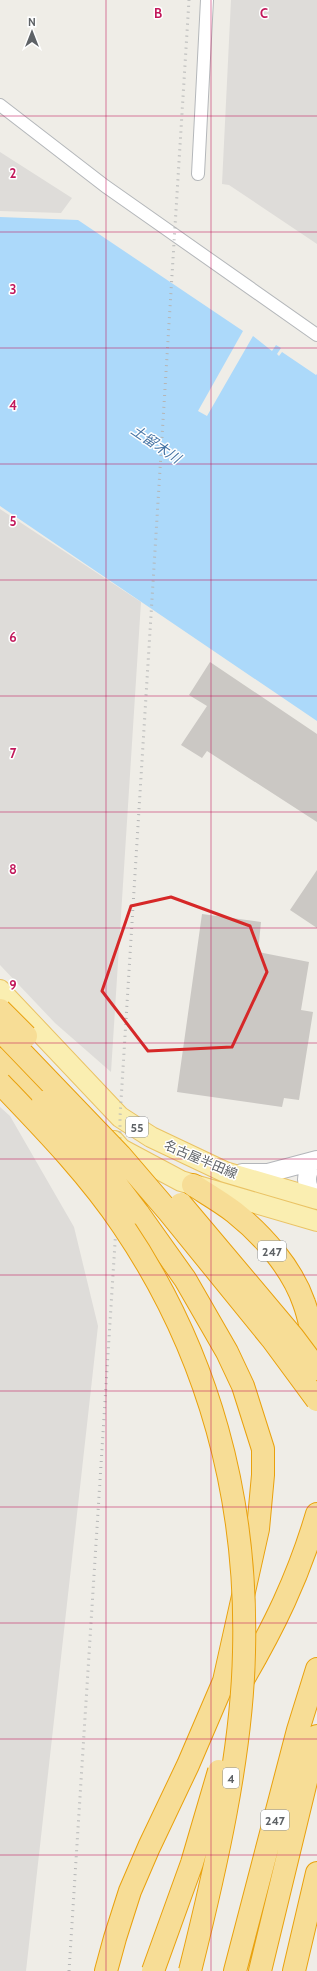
<svg xmlns="http://www.w3.org/2000/svg" width="317" height="1971" font-family="Cabin,'Noto Sans JP',sans-serif">
	<rect width="100%" height="100%" fill="#efede7"/>
	<path fill="#dedcd9" d="M231 0H317V244L229 185 222 184Z
		M0 152 72 198 61 213 0 211Z
		M0 509 141 602 111 1072 55 1023 0 965Z
		M0 1107 10 1116 74 1227 98 1326 26 1971H0Z"/>
	<path fill="#acd9fa" d="M0 217 78 220 243 331 198 411 207 416 253 336 272 351 276 345 281 348 277 354 279 356 282 352 316 375 317 374V721L0 506Z"/>
	<path fill="#cbc8c4" d="M210 662 317 734V822L207 751 202 758 181 745 207 706 189 695Z
		M317 870V928L290 910Z
		M202 914 261 922 258 952 309 962 301 1010 313 1012 299 1100 284 1098 282 1107 177 1092Z"/>
	<g fill="none" stroke-linecap="round" stroke-linejoin="round">
		<g stroke="#b4b7ba" stroke-width="14">
			<path id="street" d="M0 105 105 186 317 335
				M198 174 207 0"/>
		</g>
		<g stroke="#b3b6ba" stroke-width="20">
			<path id="secondary" d="M242 1173H268L317 1160
				M314 1198C305 1184 304 1174 315 1161"/>
		</g>
		<g stroke="#eac365" stroke-width="22">
			<path id="primary" d="M0 990 120 1117 151 1137 225 1172 317 1199
				M114 1141 121 1149 181 1181 317 1221"/>
		</g>
		<g stroke="#e9a10d" stroke-width="24">
			<path id="highway" d="M0 1059 43 1102
				M193 1185C207 1194 221 1202 234 1212 263 1235 292 1268 304 1303 311 1322 314 1343 317 1362
				M240 1685C274 1627 298 1578 317 1514
				M106 1971 115 1938 130 1891 149 1847 188 1765 224 1681 258 1529 263 1475V1449L243 1386 227 1352 185 1279 138 1213
				M235 1971 298 1730 317 1669
				M260 1971 317 1736
				M294 1971 317 1873"/>
		</g>
		<use href="#street" stroke="#fff" stroke-width="12"/>
		<use href="#secondary" stroke="#fff" stroke-width="18"/>
		<use href="#primary" stroke="#faeeb1" stroke-width="20"/>
		<use href="#highway" stroke="#f7dd96" stroke-width="22"/>
		<path stroke="#b5b6b6" stroke-width="3" stroke-dasharray="1 5" stroke-linecap="butt" d="M69 1971 120 1164V1117L189 0"/>
		<g stroke="#e9a10d" stroke-width="24" stroke-linecap="butt">
			<path id="highway-bridge" d="M0 1010 26 1036
				M0 1030 120 1155 168 1211 272 1339 317 1400
				M0 1083C43 1128 88 1174 123 1226 209 1353 248 1499 244 1652 242 1755 215 1871 190 1971
				M43 1102C78 1137 109 1173 138 1213
				M181 1204 293 1337 317 1369
				M153 1971 192 1863 219 1771"/>
		</g>
		<use href="#highway-bridge" stroke="#f7dd96" stroke-width="22"/>
	</g>
	<path fill="none" stroke="#d62828" stroke-width="3" stroke-linejoin="round" d="M171 897 250 926 267 972 232 1047 148 1051 102 991 131 906Z"/>
	<path fill="none" stroke="#c2185b" stroke-width="1" stroke-opacity="0.55" d="M106 0V1971M211 0V1971M0 116H317M0 232H317M0 348H317M0 464H317M0 580H317M0 696H317M0 812H317M0 928H317M0 1043H317M0 1159H317M0 1275H317M0 1391H317M0 1507H317M0 1623H317M0 1739H317M0 1855H317"/>
	<g text-anchor="middle" dominant-baseline="central" stroke-width="3" stroke-linejoin="round" paint-order="stroke">
		<g fill="#fff" stroke="#8e9194" stroke-width="1">
			<rect x="126" y="1117" width="22" height="20" rx="3"/>
			<rect x="258" y="1241" width="28" height="20" rx="3"/>
			<rect x="223" y="1768" width="16" height="20" rx="3"/>
			<rect x="261" y="1810" width="28" height="20" rx="3"/>
		</g>
		<g font-size="12" font-weight="bold" fill="#5e6266">
			<text x="137" y="1127">55</text>
			<text x="272" y="1251">247</text>
			<text x="231" y="1778">4</text>
			<text x="275" y="1820">247</text>
		</g>
		<g font-size="13" fill="#5e6266" stroke="#fff">
			<text transform="translate(201 1159) rotate(23)">名古屋半田線</text>
		</g>
		<g font-size="14" font-style="italic" fill="#4674a4" stroke="#fff">
			<text transform="translate(156 444) rotate(34)">土留木川</text>
		</g>
	</g>
	<g font-size="13" text-anchor="middle" font-weight="bold" fill="#c2185b" stroke="#fff" stroke-width="3" stroke-linejoin="round" paint-order="stroke">
		<text x="158" y="18">B</text>
		<text x="264" y="18">C</text>
		<text x="13" y="178">2</text>
		<text x="13" y="294">3</text>
		<text x="13" y="410">4</text>
		<text x="13" y="526">5</text>
		<text x="13" y="642">6</text>
		<text x="13" y="758">7</text>
		<text x="13" y="874">8</text>
		<text x="13" y="990">9</text>
	</g>
	<g transform="translate(32 32)" stroke="#ffffff" stroke-width="3" paint-order="stroke">
	<path d="M0-3L7 15L0 10L-7 15Z" fill="#5e6266"/>
	<text y="-6" font-size="11" font-weight="bold" text-anchor="middle" fill="#5e6266">N</text>
	</g>
</svg>
